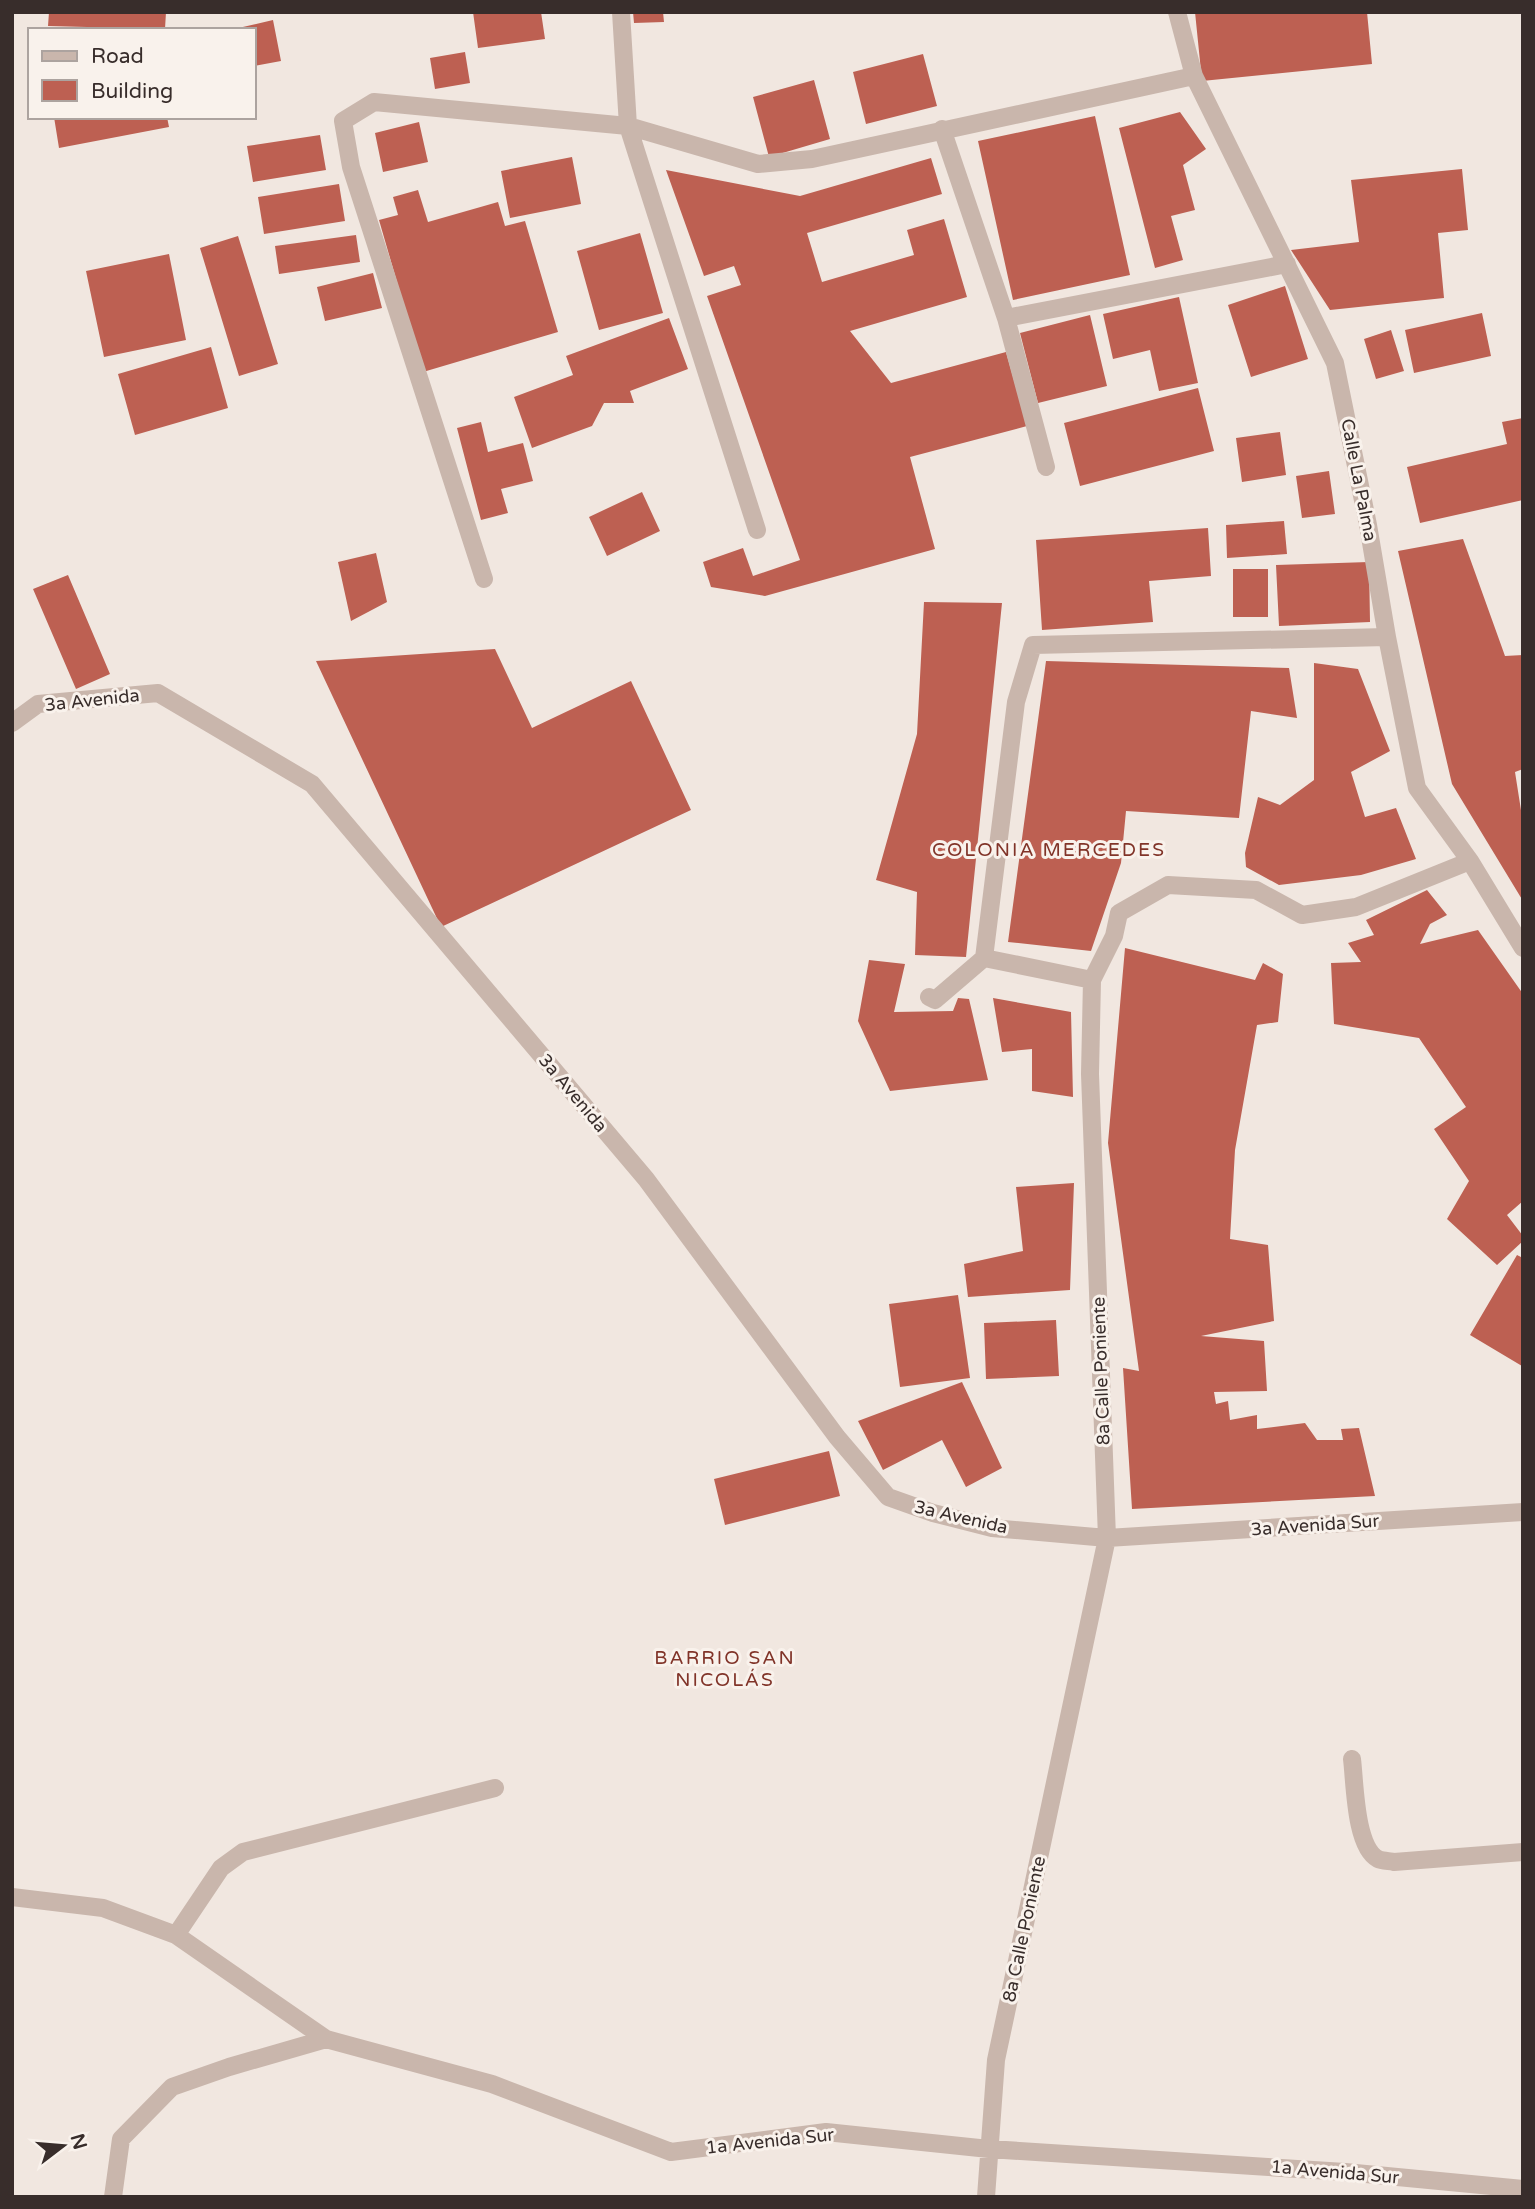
<svg xmlns="http://www.w3.org/2000/svg" width="1535" height="2209" font-family="'Varela Round',sans-serif">
	<rect width="100%" height="100%" fill="#f1e7e0"/>
	<path fill="#bd6052" d="M49 12H166L165 29 48 26Z
		M473 12H541L545 39 478 48Z
		M633 12H663L664 22 634 23Z
		M1195 12H1367L1372 64 1202 81Z
		M273 20 281 61 254 66V30L234 29Z
		M465 52 470 83 435 89 430 58Z
		M923 54 937 106 866 124 853 72Z
		M814 80 830 139 769 157 753 97Z
		M1180 112 1206 149 1183 165 1195 210 1171 216 1183 260 1155 268 1119 128Z
		M1095 116 1130 275 1013 300 978 141Z
		M54 117H167L169 127 59 148Z
		M419 122 428 162 383 172 375 133Z
		M320 135 326 170 253 182 247 146Z
		M572 157 581 204 510 218 501 171Z
		M931 158 942 194 807 233 822 282 914 255 907 230 944 219 967 297 850 331 891 383 1006 352 1027 426 910 457 935 549 765 596 711 587 703 562 743 548 753 576 800 560 707 296 741 285 734 266 704 276 666 170 800 196Z
		M1462 169 1468 230 1438 233 1444 298 1330 310 1291 250 1359 242 1351 180Z
		M339 184 345 221 264 234 258 197Z
		M418 190 428 222 498 202 505 226 525 221 558 332 423 372 379 220 398 215 393 197Z
		M640 233 663 313 599 330 577 251Z
		M356 235 360 262 279 274 275 246Z
		M238 236 278 364 239 376 200 248Z
		M169 254 186 340 104 357 86 271Z
		M373 273 382 308 325 321 317 287Z
		M1285 286 1308 359 1251 377 1228 305Z
		M1179 297 1198 383 1159 391 1150 350 1113 359 1103 314Z
		M1482 313 1491 356 1414 373 1405 330Z
		M1090 315 1107 386 1038 403 1020 333Z
		M669 318 688 369 630 391 634 403H604L592 426 532 448 514 397 573 375 566 356Z
		M1391 330 1404 371 1376 379 1364 339Z
		M211 347 228 408 135 435 118 374Z
		M1198 388 1214 451 1080 486 1064 423Z
		M1523 418V500L1420 523 1407 467 1507 444 1502 422Z
		M481 422 488 452 523 443 533 481 501 489 508 513 481 520 457 428Z
		M1280 432 1286 475 1242 482 1236 438Z
		M1329 471 1335 514 1302 518 1296 476Z
		M642 492 660 531 607 556 589 517Z
		M1284 521 1287 554 1227 558 1226 525Z
		M1208 528 1211 576 1149 581 1153 622 1042 630 1036 540Z
		M1463 539 1505 656 1523 655V769L1515 772 1523 823V901L1452 784 1398 551Z
		M376 553 387 602 351 621 338 562Z
		M1369 562 1370 622 1279 626 1276 565Z
		M1233 569H1268V617H1233Z
		M68 575 110 674 76 689 33 589Z
		M924 602 1002 603 966 957 915 955 917 892 876 880 917 734Z
		M495 649 532 728 631 681 691 810 441 927 316 661Z
		M1046 661 1289 668 1297 718 1251 711 1239 818 1126 811 1121 863 1091 951 1008 942Z
		M1314 663 1358 669 1390 751 1351 772 1365 817 1396 808 1416 859 1361 875 1279 885 1246 867 1245 853 1258 797 1280 805 1314 780Z
		M1427 890 1447 915 1430 924 1420 944 1478 930 1523 994V1201L1507 1215 1523 1236V1241L1497 1265 1447 1219 1469 1181 1434 1129 1466 1107 1419 1038 1334 1024 1331 963 1361 962 1348 943 1374 935 1366 920Z
		M1125 948 1255 980 1263 963 1283 974 1278 1022 1257 1025 1235 1150 1230 1239 1268 1245 1274 1321 1201 1336 1264 1341 1267 1391 1214 1392 1216 1404 1228 1401 1230 1420 1257 1415V1429L1305 1423 1317 1440H1343L1341 1429 1359 1428 1375 1496 1132 1509 1123 1368 1139 1371 1108 1143Z
		M869 960 905 964 894 1012 953 1011 958 998 969 999 988 1080 890 1091 858 1021Z
		M993 998 1071 1012 1073 1097 1032 1091V1049L1002 1052Z
		M1074 1183 1070 1290 968 1297 964 1264 1023 1251 1016 1187Z
		M1517 1255 1523 1258 1522 1366 1470 1335Z
		M958 1295 970 1378 900 1387 889 1304Z
		M1056 1320 1059 1376 986 1379 984 1323Z
		M962 1382 1002 1468 966 1487 942 1440 883 1470 858 1421Z
		M829 1451 840 1496 725 1525 714 1479Z"/>
	<g fill="none" stroke-linecap="round" stroke-linejoin="round">
		<path stroke="#c9b6ac" stroke-width="18" d="M621 12 628 126 757 530
			M1177 12 1194 76 1335 363 1368 525 1387 637 1417 788 1470 861 1523 948
			M942 129 1006 318 1046 467
			M1006 318 1287 264
			M484 579 351 167 343 121 374 102 628 126 758 164 812 159 1194 76
			M12 723 38 704 158 693 312 784 646 1179 837 1437 888 1497 933 1513 992 1528 1107 1538 1523 1512
			M984 958 1092 980
			M929 997 935 1000 984 958 1016 702 1033 645 1387 637
			M1352 1759C1355 1783 1355 1847 1378 1859 1382 1861 1390 1861 1394 1862L1523 1852
			M12 1897 103 1908 176 1935 326 2039
			M176 1935 221 1868 243 1852 495 1788
			M113 2197 121 2139 172 2087 229 2067 326 2039 492 2084 671 2152 826 2132 989 2149 1345 2172 1523 2189
			M986 2197 996 2060 1107 1538 1090 1074 1092 980 1114 936 1119 913 1168 885 1256 890 1302 915 1356 907 1470 861"/>
	</g>
	<g text-anchor="middle" dominant-baseline="central" stroke-width="6" stroke-linejoin="round" paint-order="stroke">
		<g font-size="18" fill="#382d2b" stroke="#f9f2ec">
			<text transform="translate(1359 480) rotate(79)">Calle La Palma</text>
			<text transform="translate(92 700) rotate(-6)">3a Avenida</text>
			<text transform="translate(573 1093) rotate(50)">3a Avenida</text>
			<text transform="translate(1101 1371) rotate(-92)">8a Calle Poniente</text>
			<text transform="translate(961 1517) rotate(13)">3a Avenida</text>
			<text transform="translate(1315 1525) rotate(-4)">3a Avenida Sur</text>
			<text transform="translate(1024 1929) rotate(-78)">8a Calle Poniente</text>
			<text transform="translate(770 2141) rotate(-6)">1a Avenida Sur</text>
			<text transform="translate(1335 2172) rotate(5)">1a Avenida Sur</text>
		</g>
		<g font-size="19" letter-spacing="2" fill="#813429" stroke="#f9f2ec">
			<text x="1049" y="850">COLONIA MERCEDES</text>
			<text x="725" y="1658">BARRIO SAN<tspan x="725" dy="22">NICOLÁS</tspan></text>
		</g>
	</g>
	<rect width="1535" height="2209" fill="none" stroke="#382d2b" stroke-width="28"/>
	<rect x="28" y="28" width="228" height="91" fill="#f9f2ec" stroke="#aca39f" stroke-width="2"/>
	<rect x="42" y="51" width="35" height="10" fill="#c9b6ac" stroke="#aca39f" stroke-width="2"/>
	<text x="91" y="63" font-size="21" fill="#382d2b">Road</text>
	<rect x="42" y="80" width="35" height="21" fill="#bd6052" stroke="#aca39f" stroke-width="2"/>
	<text x="91" y="98" font-size="21" fill="#382d2b">Building</text>
	<g transform="translate(63 2146) rotate(74)" stroke="#f9f2ec" stroke-width="5" paint-order="stroke">
	<path d="M0-5L12 26L0 18L-12 26Z" fill="#382d2b"/>
	<text y="-10" font-size="19" font-weight="bold" text-anchor="middle" fill="#382d2b">N</text>
	</g>
</svg>
